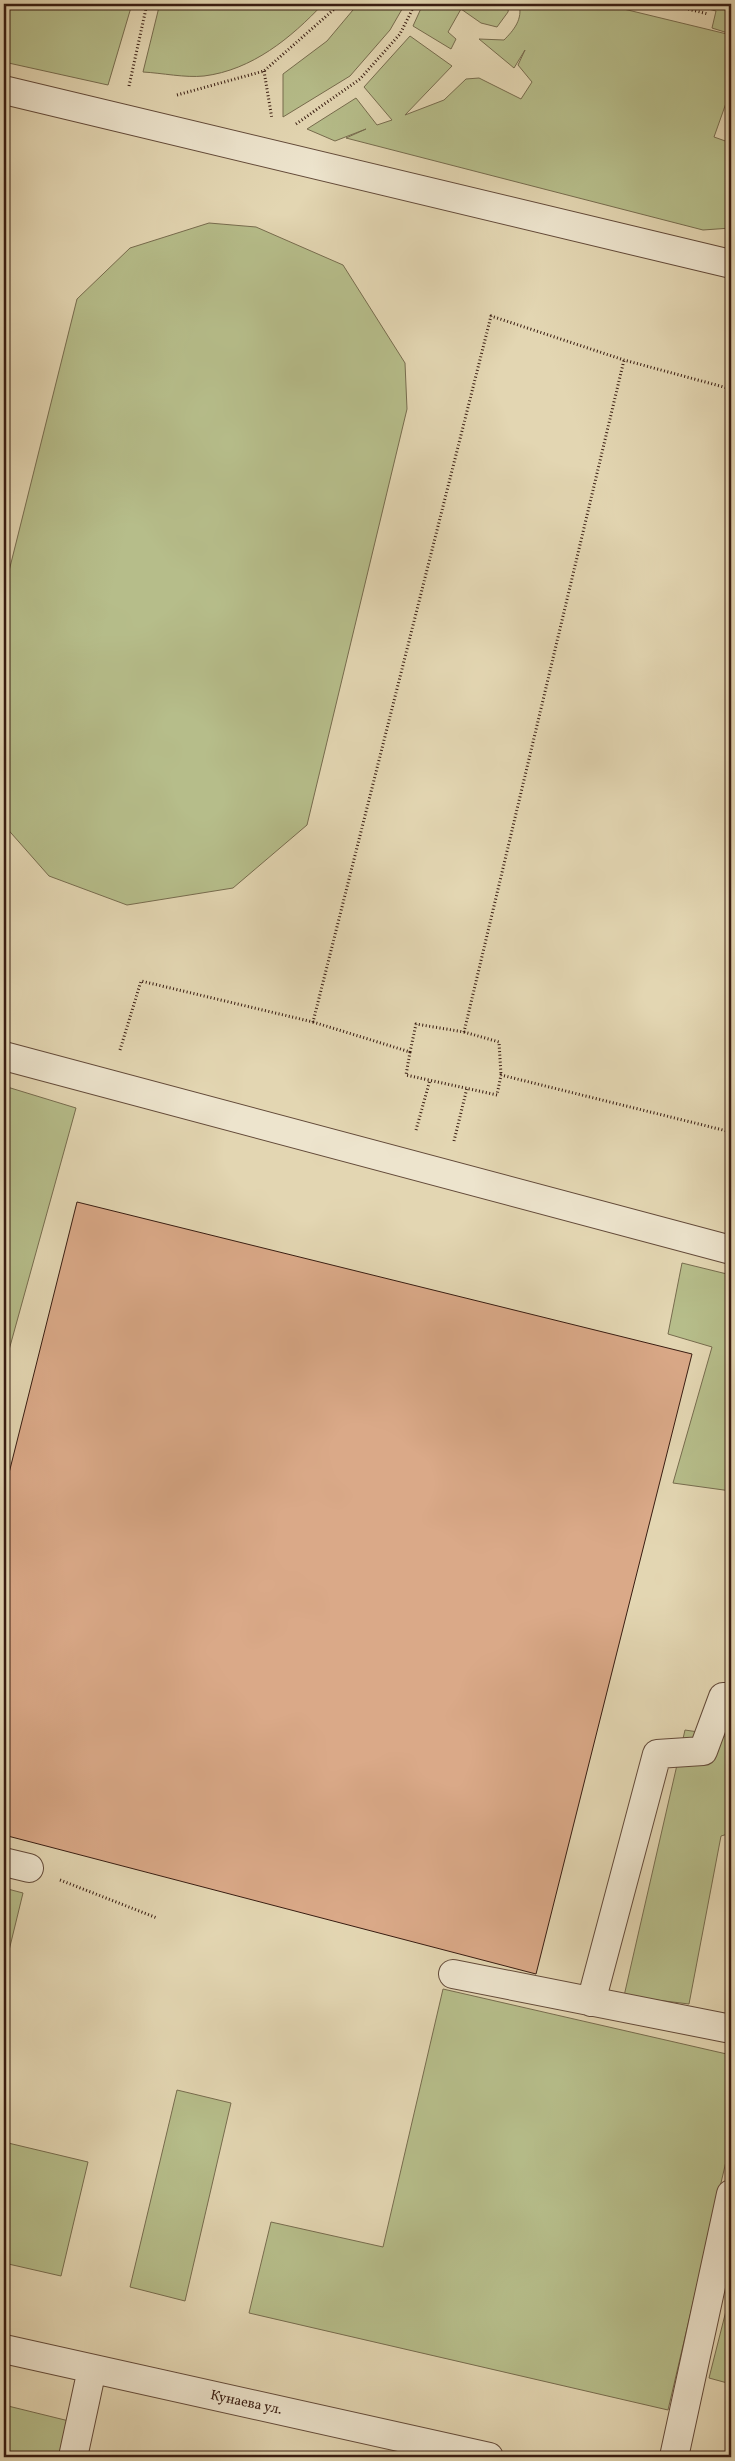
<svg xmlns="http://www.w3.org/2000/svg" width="735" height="2461" font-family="Vollkorn,serif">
	<rect width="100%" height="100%" fill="#e3d6b2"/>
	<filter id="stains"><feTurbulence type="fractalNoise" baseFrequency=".004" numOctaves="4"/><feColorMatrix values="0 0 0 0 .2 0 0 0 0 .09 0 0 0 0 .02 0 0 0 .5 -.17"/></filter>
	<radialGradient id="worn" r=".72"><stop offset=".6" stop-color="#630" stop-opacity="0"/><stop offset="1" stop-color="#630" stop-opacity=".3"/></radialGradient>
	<path fill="#b6bd8a" stroke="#776c4e" d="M12 4H132L108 85 4 62V9Z
		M202 4H323C291 38 252 70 204 76 185 78 162 73 143 72L159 7 196 6Z
		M358 4H405L390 30 350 76 283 117V74L327 41Z
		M423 4H509L508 12 497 27 481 23 461 9 448 32 456 39 451 49 413 26Z
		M519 4H603L731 35V89L714 137 731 143V228L703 230 346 138 366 129 335 141 307 129 356 98 377 125 392 120 364 87 410 36 452 66 405 115 444 100 466 79 479 78 521 99 532 82 518 65 525 50 514 68 479 39 504 40C514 30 523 19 519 4Z
		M689 4H731V34L712 28 716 11Z
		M209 223 256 227 343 265 405 363 407 409 307 825 233 888 127 905 49 876 4 825V591L77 299 130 248Z
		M4 1086 76 1108 4 1368Z
		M682 1263 731 1275V1491L673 1483 712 1347 668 1334Z
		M685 1730 731 1737V1833L721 1836 689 2004 624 1996Z
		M4 1888 23 1893 4 1971Z
		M443 1989 731 2055V2140L668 2410 249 2313 271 2222 383 2247Z
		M177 2090 231 2103 185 2301 130 2287Z
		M4 2142 88 2162 61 2276 4 2263Z
		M731 2291V2384L709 2378Z
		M4 2405 69 2421 59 2457H4Z"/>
	<path fill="#daa988" stroke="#381c11" d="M77 1202 692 1354 536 1974 4 1835V1493Z"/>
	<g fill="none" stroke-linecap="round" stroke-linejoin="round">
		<g stroke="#634a39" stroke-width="30">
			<path id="minor" d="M4 90 731 264
				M4 1056 731 1250
				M4 1862 29 1868
				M453 1974 731 2029
				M591 2002 657 1754 703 1751 723 1697 731 1698
				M4 2349 489 2457
				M73 2457 92 2369
				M674 2457 731 2194"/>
		</g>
		<path stroke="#381c11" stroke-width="3" stroke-dasharray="1 2.5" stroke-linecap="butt" d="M668 4 708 14
			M264 71 272 119
			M129 86 147 4
			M177 95 264 71 340 4
			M296 124 360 79 400 34 415 4
			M313 1022 410 1052 416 1024 464 1032 624 360
			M464 1032 499 1042 501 1075
			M120 1050 141 981 313 1022 491 316 624 360 731 389
			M410 1052 406 1075 497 1095 501 1075 731 1132
			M416 1130 430 1080
			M454 1141 467 1088
			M60 1880 157 1918"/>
		<use href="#minor" stroke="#ede4cd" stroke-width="28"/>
	</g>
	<g text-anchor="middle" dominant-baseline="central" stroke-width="4.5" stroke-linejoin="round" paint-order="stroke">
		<g font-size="14" fill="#381c11" stroke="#ede4cd">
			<text transform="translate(246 2403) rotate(12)">Кунаева ул.</text>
		</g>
	</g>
	<rect width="735" height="2461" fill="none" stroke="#e3d6b2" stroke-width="20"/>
	<rect x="5" y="5" width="725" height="2451" fill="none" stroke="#381c11" stroke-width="2.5"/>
	<rect x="10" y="10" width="715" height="2441" fill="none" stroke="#381c11"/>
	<rect width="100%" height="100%" filter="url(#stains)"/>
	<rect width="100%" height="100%" fill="url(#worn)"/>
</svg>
